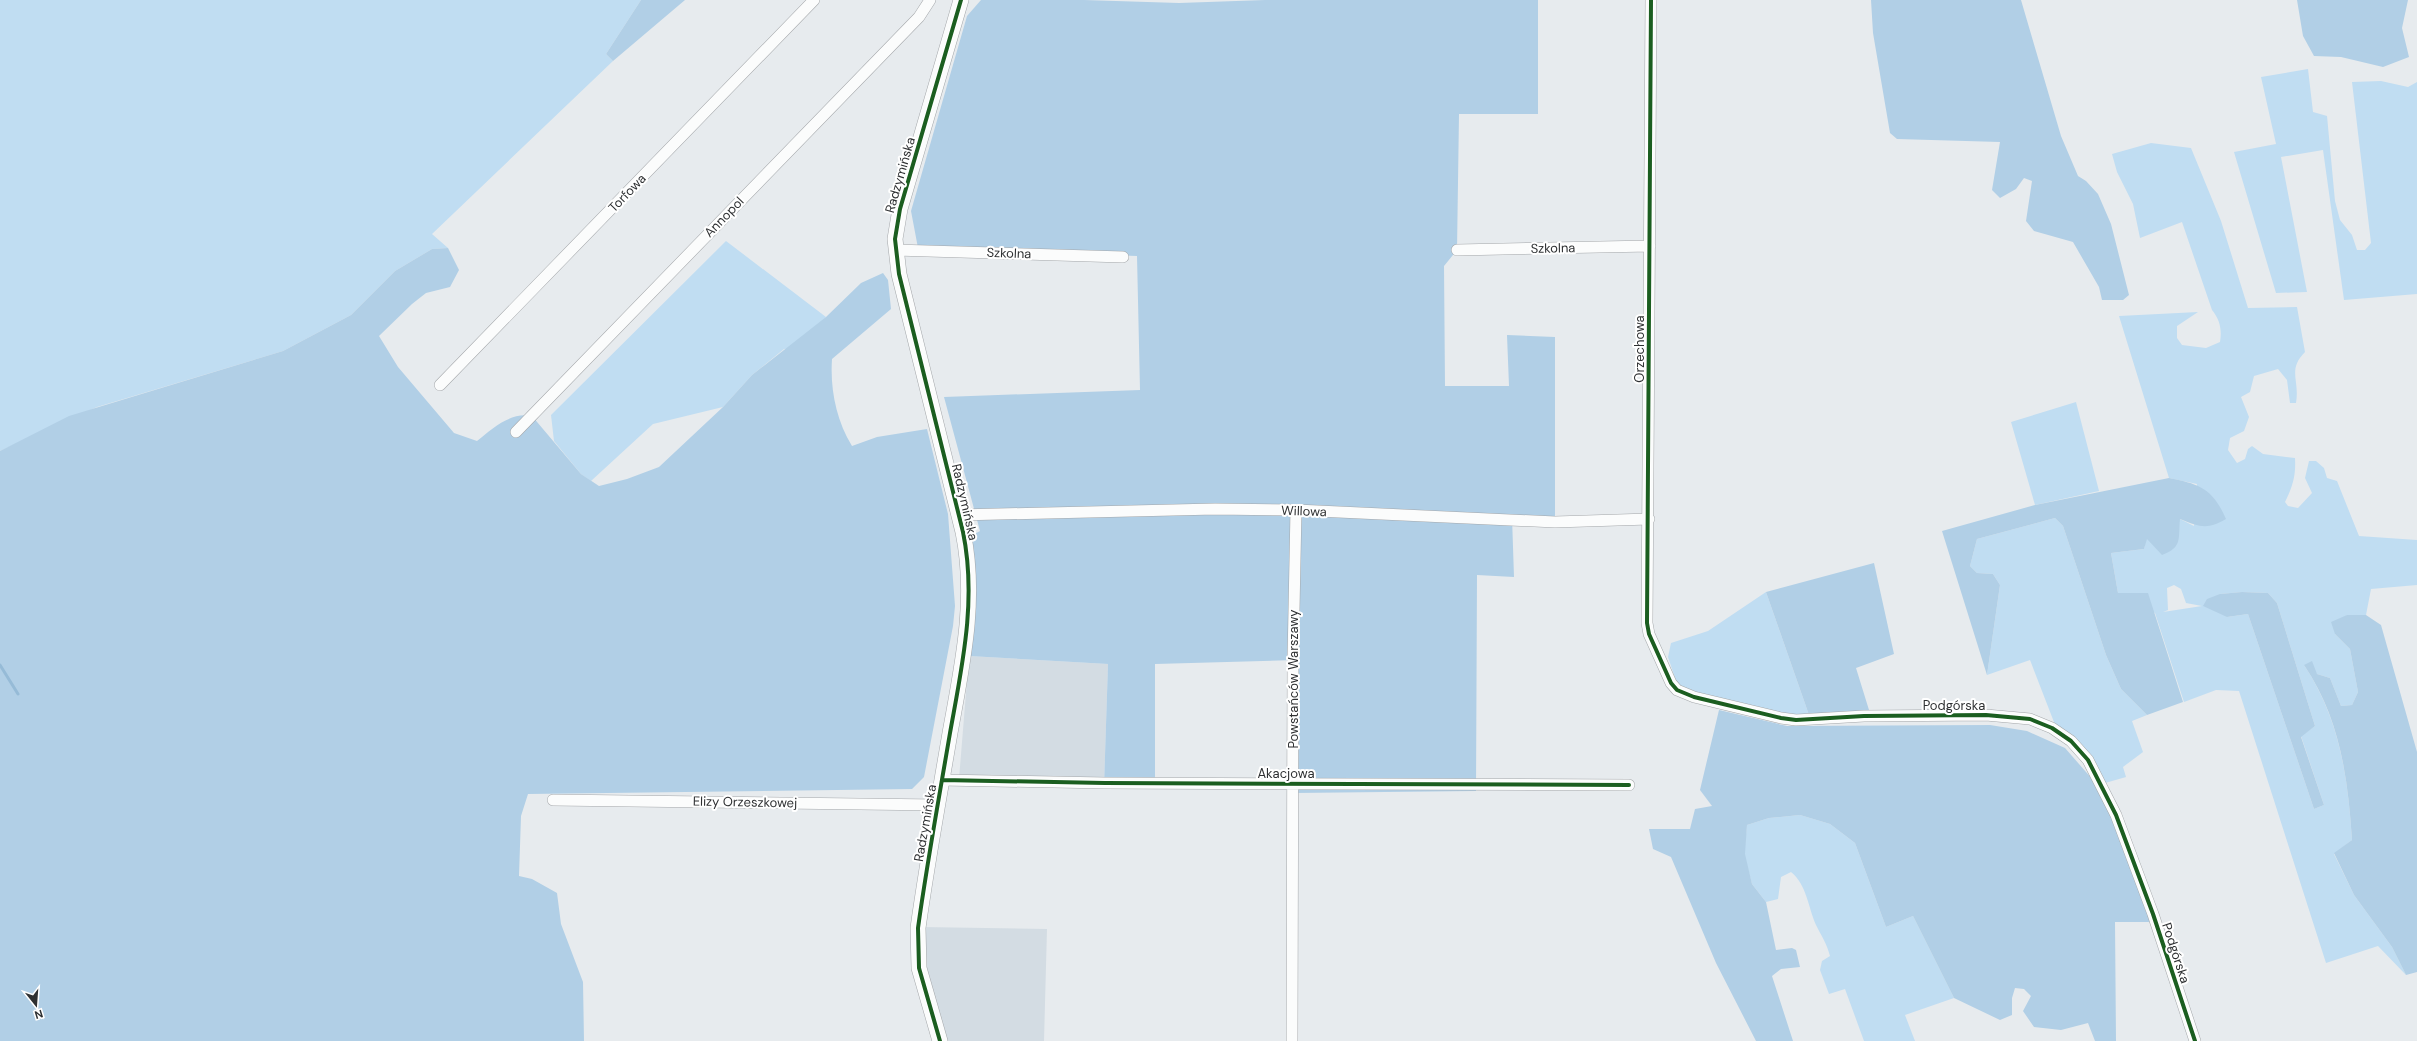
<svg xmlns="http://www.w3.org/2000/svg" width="2417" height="1041" font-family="'DM Sans',sans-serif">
	<rect width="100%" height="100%" fill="#e7ebee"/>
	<path fill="#d3dce3" d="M969 656 1108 664 1104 786 959 779Z
		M921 927 1047 929 1044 1041H941L918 968Z"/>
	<path fill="#c0ddf2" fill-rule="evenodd" d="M0 0H641L606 54 613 61 432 234 448 248 432 249 395 271 351 315 283 351 97 407 0 451Z
		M2308 69 2313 112 2327 116 2335 201 2340 220 2352 235 2357 250H2365L2371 243 2352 82 2381 81 2408 87 2417 82V294L2344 300 2323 150 2281 157 2307 292 2276 293 2234 152 2276 144 2261 77Z
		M2151 143 2191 148 2221 221 2248 308 2297 307 2305 352C2287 370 2300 380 2296 403H2290L2287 380 2278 369 2254 376 2250 392 2241 397 2249 417 2244 431 2230 438 2228 450 2237 463 2245 459 2248 449 2252 446 2263 454 2295 458C2296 475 2293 486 2285 502L2288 506 2298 508 2312 493 2305 478 2309 461H2316L2324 468 2327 478 2337 481 2359 536 2417 540V585L2371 589 2366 615H2347L2335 634 2350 649 2358 692 2352 705 2341 706 2330 678 2317 674 2304 665C2340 719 2348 778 2352 840L2334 854 2354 895 2392 947 2406 975 2378 946 2326 963 2239 691 2216 690 2184 702 2155 613 2118 593 2111 553 2144 549 2146 539 2180 519 2194 526 2197 484 2169 478 2119 316 2198 312 2177 326V338L2182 345 2206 348 2220 342C2222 329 2220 320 2212 310L2182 222 2140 238 2133 204 2117 172 2112 154ZM2174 585 2181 589 2186 603 2202 606 2163 612 2168 610 2167 588ZM2243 592 2268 593 2277 603 2315 726 2301 736 2324 805 2314 809 2248 614 2227 617 2220 594Z
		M726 241 826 317 799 348 784 349 752 375 723 407 653 424 591 481 581 474 554 441 551 415Z
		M2076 402 2099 491 2035 505 2011 422Z
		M2055 518 2063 526 2106 655 2121 689 2147 715 2132 721 2143 752 2123 767 2126 777 2105 783 2059 735 2030 660 1987 675 2000 585 1993 574 1977 573 1970 566 1977 539Z
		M1766 592 1809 715 1789 719 1678 687 1668 657 1671 643 1708 631Z
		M1800 815 1830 824 1855 843 1886 927 1913 916 1954 998 1905 1015 1915 1041H1864L1845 989 1829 994 1820 970 1822 961 1830 956C1827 944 1821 935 1816 925 1808 907 1807 885 1791 872L1781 877 1778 899 1766 902 1752 884 1744 854 1747 825 1769 818Z"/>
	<path fill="#b1cfe6" d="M641 0H685L613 61 606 54Z
		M981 0H1084L1179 3 1265 0H1538V114H1459L1457 250 1444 266 1445 386H1509L1507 335 1555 337V518L1512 517 1514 577 1477 575 1476 791 1294 793 1295 660 1155 664V787L1104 786 1108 664 969 656C974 616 981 576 969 537L980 531 944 397 1140 390 1137 256 918 248 911 211 967 16Z
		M1871 0H2021L2061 136 2078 176 2086 181 2098 194 2111 224 2129 295 2123 300H2102L2099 287 2073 242 2034 231 2026 221 2032 181 2024 178 2016 189 2000 198 1992 190 2000 142 1897 139 1890 133 1873 33Z
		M2297 0H2408L2402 28 2409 57 2383 67 2341 57 2314 56 2303 36Z
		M448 248 459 270 450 287 426 293 412 304 379 336 398 367 454 433 477 441C493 428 510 412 532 416L581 474 599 486 627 479 659 467 723 407 752 375 826 317 861 283 883 273 888 280 891 309 832 359C830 389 836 420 852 446L877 437 927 429 948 514 955 606 953 626 924 777 912 789 528 794 521 816 519 876 532 879 557 893 561 924 583 982 584 1041H0V451L69 416 283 351 351 315 395 271 432 249Z
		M2169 478C2200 484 2213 489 2226 519 2207 530 2200 527 2180 519 2178 539 2183 547 2162 555L2147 539 2144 549 2111 553 2118 593H2148L2183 702 2147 715 2121 689 2106 655 2063 526 2055 518 1977 539 1970 566 1977 573 1993 574 2000 585 1987 675 1942 531 2035 505Z
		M1874 563 1894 654 1856 668 1869 710 1809 715 1766 592Z
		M2242 592 2268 593 2277 603 2315 726 2301 737 2324 805 2314 809 2248 614 2227 617 2203 606 2207 599 2220 594Z
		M2347 615H2366L2381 625 2417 752V972L2406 975 2392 947 2354 895 2334 853 2352 840C2348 778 2340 718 2304 665L2312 661 2317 674 2330 678 2341 706 2352 705 2358 692 2350 649 2335 634 2331 622Z
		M1719 710 1787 726 1990 725 2027 731 2065 748 2100 788 2153 922H2115L2116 1041H2095L2088 1023 2061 1030 2034 1027 2023 1011 2031 996 2024 989 2015 988 2012 998V1015L2000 1020 1954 998 1913 916 1886 927 1855 843 1830 824 1800 815 1769 818 1747 825 1745 854 1752 884 1766 902 1776 950 1792 948 1796 950 1800 967 1781 969 1772 976 1793 1041H1756L1716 963 1671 857 1653 849 1649 829H1690L1695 809 1712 806 1700 790Z"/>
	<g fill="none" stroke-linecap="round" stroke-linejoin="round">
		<path stroke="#96bbd7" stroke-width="3" d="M0 665 18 694"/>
		<g stroke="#a4a7aa" stroke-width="12">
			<path id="street" d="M1651 0 1647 623 1649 634 1671 683 1677 690 1694 697 1781 718 1796 720 1864 716 1986 715 2030 719 2052 728 2071 741 2088 760 2116 815 2153 914 2195 1041
				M895 250 1123 257
				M1457 250 1650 246
				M440 385 814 0
				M516 432 919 17 930 0
				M959 515 1215 509 1296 510 1555 522 1649 519
				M942 780 1105 783 1629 785
				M553 800 938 805
				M1292 1041 1293 659 1296 510"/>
		</g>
		<g stroke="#a4a7aa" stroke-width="16">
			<path id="secondary" d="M940 1041 919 968 918 928C927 863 939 798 950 733 962 666 977 600 963 532L899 274 895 239 900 209 961 0"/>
		</g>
		<use href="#street" stroke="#fbfcfc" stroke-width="11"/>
		<use href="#secondary" stroke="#fbfcfc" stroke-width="15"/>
		<g stroke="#fff" stroke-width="6">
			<path id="cycleway" d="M1651 0 1647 623 1649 634 1671 683 1677 690 1694 697 1781 718 1796 720 1864 716 1986 715 2030 719 2052 728 2071 741 2088 760 2116 815 2153 914 2195 1041
				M942 780 1105 783 1629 785
				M940 1041 919 968 918 928C927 863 939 798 950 733 962 666 977 600 963 532L899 274 895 239 900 209 961 0"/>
		</g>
		<use href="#cycleway" stroke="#1b5e20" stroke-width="4"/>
	</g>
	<g text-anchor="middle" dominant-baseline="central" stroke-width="4" stroke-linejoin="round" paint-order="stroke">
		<g font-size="13" fill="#2e3032" stroke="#fff">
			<text transform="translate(900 175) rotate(-74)">Radzymińska</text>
			<text transform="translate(627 193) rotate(-46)">Torfowa</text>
			<text transform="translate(724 217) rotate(-46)">Annopol</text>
			<text transform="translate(1553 248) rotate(-1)">Szkolna</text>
			<text transform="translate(1009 253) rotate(2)">Szkolna</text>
			<text transform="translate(1639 349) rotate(-90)">Orzechowa</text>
			<text transform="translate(965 502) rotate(77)">Radzymińska</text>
			<text transform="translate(1304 511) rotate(2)">Willowa</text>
			<text transform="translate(1293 679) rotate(-90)">Powstańców Warszawy</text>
			<text x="1954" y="705">Podgórska</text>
			<text x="1286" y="773">Akacjowa</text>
			<text transform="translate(745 802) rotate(1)">Elizy Orzeszkowej</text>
			<text transform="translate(925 823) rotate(-80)">Radzymińska</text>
			<text transform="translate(2176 953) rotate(72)">Podgórska</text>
		</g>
	</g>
	<g transform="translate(36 1005) rotate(163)" stroke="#ffffff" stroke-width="3" paint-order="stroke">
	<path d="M0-3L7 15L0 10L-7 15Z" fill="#2e3032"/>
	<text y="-6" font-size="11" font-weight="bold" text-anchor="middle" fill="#2e3032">N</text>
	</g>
</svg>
